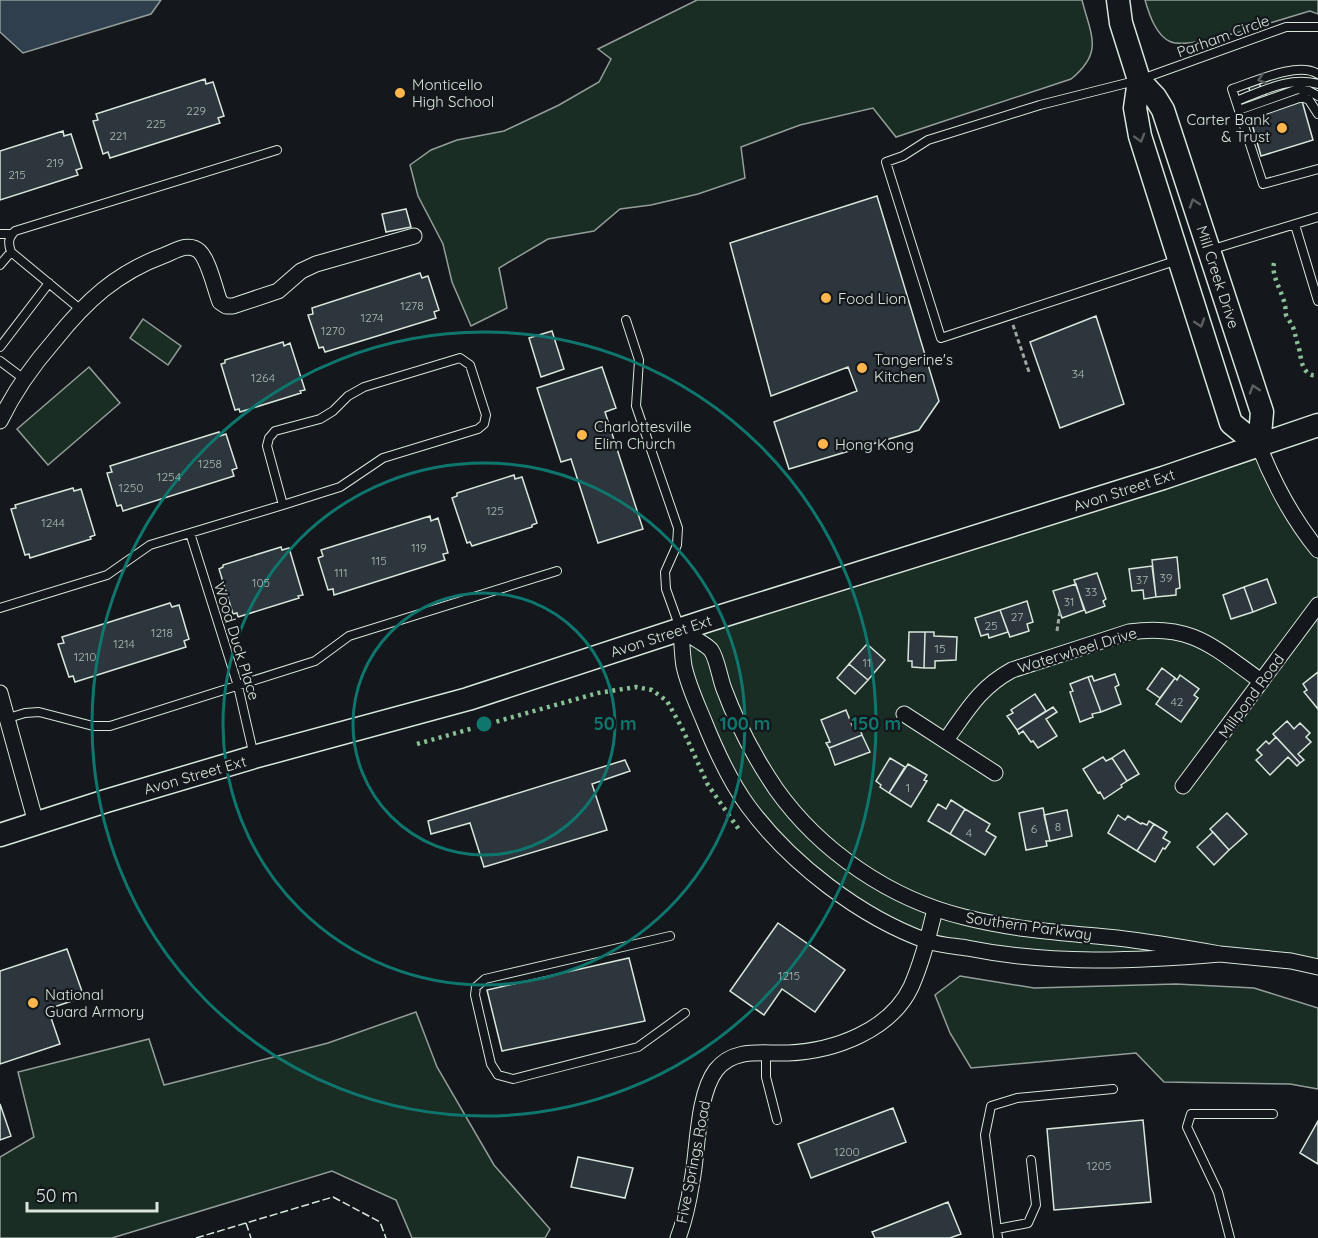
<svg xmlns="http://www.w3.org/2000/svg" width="1318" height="1238" font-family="Quicksand,sans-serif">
	<rect width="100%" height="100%" fill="#14181c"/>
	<path fill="#1a2d24" stroke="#939e99" stroke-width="1.5" d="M697 0H1082C1091 36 1104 52 1071 79L896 137 873 108 800 125 741 147 745 178 698 194 651 205 620 209 594 231 548 239 499 268 507 308 471 326 452 282 443 244 418 196 410 165 431 150 457 140 504 131 559 105 599 82 611 59 598 49Z
		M1145 0H1318V14L1310 11C1284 18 1192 50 1171 42 1156 36 1149 14 1145 0Z
		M143 319 181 346 168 365 130 338Z
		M89 367 120 403 48 465 17 429Z
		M1259 446 1318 550V967L1291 961 1151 960 928 941 837 893 748 805 693 694 681 630Z
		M960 976 1034 988 1176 984 1254 988 1318 1008V1089L1290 1084 1164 1082 1136 1053 971 1068 950 1033 935 995Z
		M416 1012 437 1067 494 1165 550 1229 545 1238H412L396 1200 332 1171 112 1238H0V1157L34 1137 18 1072 149 1039 164 1085 328 1043Z"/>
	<path fill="#2f3f4d" stroke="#939e99" stroke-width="1.5" d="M0 0H161L151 14 23 53 0 32Z"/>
	<path fill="#2c363c" stroke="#d8e6dc" stroke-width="1.5" d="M205 79 206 84 213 82 224 116 218 118 220 123 110 158 108 152 103 154 93 121 98 120 96 114Z
		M1259 82 1262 92 1265 91 1269 105 1258 115 1256 109 1252 110 1248 96 1251 95 1248 85Z
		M1302 101 1313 140 1261 156 1250 117Z
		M63 131 64 136 71 134 82 168 76 170 78 175 0 200V151Z
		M877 196 939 401 919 430 789 469 774 422 857 391 848 367 771 396 730 243Z
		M406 209 411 227 386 232 382 214Z
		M420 273 422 278 428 276 439 310 434 312 436 318 325 352 323 347 319 348 308 315 313 314 312 308Z
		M1096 316 1124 404 1060 428 1030 342Z
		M552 331 564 369 541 377 529 338Z
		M283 342 284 346 290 343 305 390 300 391 301 393 240 412 239 409 235 410 221 364 225 363V360Z
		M602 367 616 408 605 412 643 529 598 543 571 459 561 462 537 388Z
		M219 432 220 436 226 434 237 468 232 470 234 476 123 511 121 505 117 506 107 473 112 472 110 466Z
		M514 475 515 479 522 477 537 523 532 525V527L472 546 470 542 467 543 452 498 457 496V493Z
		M73 488 74 491 81 489 95 535 90 537 91 539 30 558 29 554 25 555 11 509 16 508 15 505Z
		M430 516 431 521 438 518 448 553 443 554 445 560 334 595 333 589 328 590 318 558 323 556 321 550Z
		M281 547 282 550 289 548 303 595 298 596 299 598 238 617 237 613 233 614 219 569 223 567V565Z
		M1177 557 1180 588 1176 589V595L1156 597 1152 560Z
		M1152 566 1156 597 1144 599 1143 590 1132 591 1129 569Z
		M1097 573 1106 599 1103 601 1105 606 1086 613 1074 580Z
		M1267 579 1276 603 1253 612 1244 587Z
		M1076 584 1084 610 1062 618 1053 591Z
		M1244 587 1253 612 1231 619 1223 595Z
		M1027 601 1033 622 1027 624 1029 631 1010 637 1000 610Z
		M170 603 172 607 179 605 189 639 184 641 186 647 75 682 73 676 69 677 58 644 64 643 62 637Z
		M1000 610 1008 632 989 638 988 634 981 636 975 618Z
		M909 632H925L924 668 912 667V661H908Z
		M925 632H934V636L957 637 956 660 935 661V668H924Z
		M867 644 885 660 868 680 849 664Z
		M849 664 868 680 855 694 837 678Z
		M1162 668 1175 678 1160 698 1147 689Z
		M1318 672V709L1304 692 1307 690 1303 684Z
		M1115 674 1119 685 1115 687 1121 704 1101 712 1088 677 1092 676 1094 681Z
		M1180 675 1199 689 1194 695 1198 698 1181 722 1156 704 1175 678 1177 680Z
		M1088 677 1101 712 1092 714 1093 717 1080 722 1070 692 1073 691 1070 684Z
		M1035 694 1046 711 1017 730 1007 716 1013 713 1011 710Z
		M1053 707 1057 712 1046 719 1057 736 1038 748 1033 741 1031 742 1023 731 1019 734 1017 730Z
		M846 710 854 730 860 728 862 735 829 748 826 743 830 742 821 720Z
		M1287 721 1294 729 1300 723 1310 733 1306 737 1311 742 1298 754 1304 760 1300 763 1273 734Z
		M862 735 870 752 835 765 829 748Z
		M1276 737 1300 763 1297 766 1288 757 1270 775 1256 760 1262 755 1257 750 1266 741 1269 744Z
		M1124 750 1139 774 1127 781 1112 758Z
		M1103 757 1106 761 1112 758 1127 781 1121 785 1122 787 1104 799 1100 792 1098 793 1083 769Z
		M890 758 905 767 889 793 880 787 881 785 876 781Z
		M625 760 630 771 592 784 607 830 484 867 470 823 431 834 428 821Z
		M908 764 927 775 924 780 927 781 911 807 889 793Z
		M951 800 965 809 950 834 928 821 938 804 946 809Z
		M1043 808 1050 841H1046L1047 846 1026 850 1019 813Z
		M965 809 990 824 986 831 996 837 985 855 950 834Z
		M1067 810 1072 836 1050 841 1044 815Z
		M1227 813 1247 834 1229 850 1210 829Z
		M1118 815 1125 820 1128 816 1141 824 1142 823 1147 825 1149 821 1154 824 1137 851 1108 833Z
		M1154 824 1167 832 1163 838 1170 842 1165 849 1163 848 1155 862 1137 851Z
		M1213 832 1229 850 1214 865 1197 847Z
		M778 923 845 970 815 1012 782 989 764 1015 730 991Z
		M67 949 84 997 48 1009 60 1044 0 1064V971Z
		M629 958 645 1021 502 1051 487 990Z
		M0 1104 11 1136 0 1140Z
		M893 1108 906 1142 811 1178 798 1144Z
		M1143 1120 1151 1202 1054 1210 1047 1129Z
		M1318 1121V1164L1300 1153Z
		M578 1157 633 1168 625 1198 571 1187Z
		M948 1202 961 1234 950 1238H875L872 1232Z"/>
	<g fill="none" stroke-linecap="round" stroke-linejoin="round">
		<g stroke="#d8e6dc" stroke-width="10">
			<path id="lane" d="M1318 74C1298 61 1254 82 1232 89L1263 184 1318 169
				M1236 101C1263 91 1289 76 1318 84
				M1239 110 1298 89 1309 91 1318 96
				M1242 118 1302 97 1309 100 1318 114
				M1295 225 1318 301
				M0 234H12
				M1210 250 1318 217
				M1178 260 941 338 886 162 903 156 928 140 1040 105 1139 80 1286 27H1318
				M0 265 11 252
				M80 309 11 252C8 243 8 238 15 231L277 150
				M626 320 639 360 636 406 678 528 677 545 665 572 666 589 680 628
				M0 347 49 283
				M460 358 470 365 486 415 484 424 478 429 383 458 340 487 283 505 267 446 269 438 275 431 320 419 333 411 348 396 364 387Z
				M0 361 24 379
				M190 533 238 686 254 756
				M0 608 107 575 150 545 283 505
				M5 719 25 713 39 712 93 726H110L315 661 349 636 557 571
				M670 936 485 979 476 987 475 995 491 1064 498 1075 513 1079 638 1047 685 1013
				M766 1053V1077L777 1120
				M997 1229 1028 1223 1036 1205 1031 1160
				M998 1238 985 1135 991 1106 1017 1098 1113 1089
				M1230 1238 1218 1192 1187 1127 1191 1114H1273"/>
		</g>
		<g stroke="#d8e6dc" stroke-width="17">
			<path id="street" d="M0 421C14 392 33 365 54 341 86 301 116 273 165 255 175 251 189 242 199 251 209 260 215 290 220 302L226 306H233L278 291 301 271 316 264 414 236
				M1259 446C1274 484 1292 518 1318 550
				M681 630C688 635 706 644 711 650 717 658 720 679 724 689 737 724 755 758 776 789 820 851 890 899 964 917 1014 930 1066 933 1117 938 1152 942 1186 948 1220 954 1136 961 1051 965 967 948 954 946 939 945 927 941 860 917 790 863 748 806 729 780 716 751 704 721 697 704 688 685 684 666 682 654 682 642 681 630Z
				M0 693 36 823
				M904 714 995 773
				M946 740C967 711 979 688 1012 670L1129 632C1192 623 1213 647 1261 681
				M1183 786 1318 605
				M1220 954 1291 961 1318 967
				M678 1238C685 1220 689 1200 692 1181 698 1150 697 1095 716 1070 734 1047 763 1054 788 1053 834 1051 890 1031 911 987 922 962 929 935 935 909"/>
		</g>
		<g stroke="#d8e6dc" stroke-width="25">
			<path id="secondary" d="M1118 0 1121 23 1139 80 1155 97 1163 110 1262 412 1259 446
				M1139 80 1135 108 1140 136 1231 423 1259 446
				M0 835 106 801 254 757 468 699 709 620 1163 478 1318 425"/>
		</g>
		<path stroke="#9da8a2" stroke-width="3" stroke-dasharray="4.5 3" stroke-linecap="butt" d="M1013 325 1029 372
			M1057 631 1060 610"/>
		<use href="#lane" stroke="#14181c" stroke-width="8"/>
		<use href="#street" stroke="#14181c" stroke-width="15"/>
		<use href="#secondary" stroke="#14181c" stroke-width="22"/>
		<path stroke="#8ac095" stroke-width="4.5" stroke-dasharray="3 4.5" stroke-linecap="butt" d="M1274 263C1271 277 1283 292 1285 306 1286 309 1285 311 1286 315 1288 319 1291 323 1293 327 1295 333 1296 339 1298 345 1301 353 1300 364 1306 371 1309 375 1313 376 1318 375
			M417 744 598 693 636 687 652 690 667 701 682 728 708 785 740 831"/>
		<path stroke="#d8e6dc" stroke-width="1.5" stroke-dasharray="8 3" stroke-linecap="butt" d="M246 1223 251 1238
			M196 1238 333 1197 380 1222 386 1238"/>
	</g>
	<defs><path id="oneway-chevron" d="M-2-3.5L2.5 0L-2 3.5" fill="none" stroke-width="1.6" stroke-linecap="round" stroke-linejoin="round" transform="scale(1.5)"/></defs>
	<g stroke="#59605f">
		<use href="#oneway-chevron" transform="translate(1262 79) rotate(162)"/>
		<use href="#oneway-chevron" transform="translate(1140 138) rotate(74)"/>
		<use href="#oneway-chevron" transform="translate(1194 203) rotate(-108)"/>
		<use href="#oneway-chevron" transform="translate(1200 323) rotate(72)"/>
		<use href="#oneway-chevron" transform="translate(1254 389) rotate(-108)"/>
	</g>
	<g fill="none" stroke="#0f766e" stroke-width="3">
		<circle cx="484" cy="724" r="131"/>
		<circle cx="484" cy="724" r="261"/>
		<circle cx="484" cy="724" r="392"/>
	</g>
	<g fill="#ffb74d" stroke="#14181c" stroke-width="2">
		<circle cx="400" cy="93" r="6"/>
		<circle cx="1282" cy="128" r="6"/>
		<circle cx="826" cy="298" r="6"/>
		<circle cx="862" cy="368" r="6"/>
		<circle cx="582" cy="435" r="6"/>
		<circle cx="823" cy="444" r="6"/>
		<circle cx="33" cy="1003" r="6"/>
	</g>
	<g text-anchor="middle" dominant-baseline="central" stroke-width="4.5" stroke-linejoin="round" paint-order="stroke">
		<g font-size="12" fill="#adbab4">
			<text x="196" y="110">229</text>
			<text x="156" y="123">225</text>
			<text x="118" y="135">221</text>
			<text x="55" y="162">219</text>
			<text x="17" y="174">215</text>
			<text x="412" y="305">1278</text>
			<text x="372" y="317">1274</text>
			<text x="333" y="330">1270</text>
			<text x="1078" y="373">34</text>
			<text x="263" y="377">1264</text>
			<text x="210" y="463">1258</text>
			<text x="169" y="476">1254</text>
			<text x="131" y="487">1250</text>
			<text x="495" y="510">125</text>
			<text x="53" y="522">1244</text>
			<text x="419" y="547">119</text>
			<text x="379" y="560">115</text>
			<text x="341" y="572">111</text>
			<text x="1166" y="577">39</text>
			<text x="1142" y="579">37</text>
			<text x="261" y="582">105</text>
			<text x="1091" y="591">33</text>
			<text x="1069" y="601">31</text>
			<text x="1017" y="616">27</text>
			<text x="991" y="625">25</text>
			<text x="162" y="632">1218</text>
			<text x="124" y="643">1214</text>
			<text x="940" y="648">15</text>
			<text x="85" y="656">1210</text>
			<text x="867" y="662">11</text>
			<text x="1177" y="701">42</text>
			<text x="908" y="787">1</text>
			<text x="1058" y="826">8</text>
			<text x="1034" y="828">6</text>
			<text x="969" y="832">4</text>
			<text x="789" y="975">1215</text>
			<text x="847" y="1151">1200</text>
			<text x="1099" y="1165">1205</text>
		</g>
		<g font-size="15" fill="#d8e6dc" stroke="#14181c">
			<text transform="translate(1223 36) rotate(-20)">Parham Circle</text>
			<text transform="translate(1218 277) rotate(72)">Mill Creek Drive</text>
			<text transform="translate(1124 490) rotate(-18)">Avon Street Ext</text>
			<text transform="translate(661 636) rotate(-18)">Avon Street Ext</text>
			<text transform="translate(237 641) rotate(73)">Wood Duck Place</text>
			<text transform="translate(1077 650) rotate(-17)">Waterwheel Drive</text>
			<text transform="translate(1251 696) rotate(-54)">Millpond Road</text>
			<text transform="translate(195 775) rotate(-16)">Avon Street Ext</text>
			<text transform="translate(1029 926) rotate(8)">Southern Parkway</text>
			<text transform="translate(693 1162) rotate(-79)">Five Springs Road</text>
		</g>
		<g font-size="15" fill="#d8e6dc" stroke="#14181c" text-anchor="start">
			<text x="412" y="84">Monticello<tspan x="412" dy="17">High School</tspan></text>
			<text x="1270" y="119" text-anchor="end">Carter Bank<tspan x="1270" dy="17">&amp; Trust</tspan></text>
			<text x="838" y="298">Food Lion</text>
			<text x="874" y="359">Tangerine's<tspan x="874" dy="17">Kitchen</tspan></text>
			<text x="594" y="426">Charlottesville<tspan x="594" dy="17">Elim Church</tspan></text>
			<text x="835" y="444">Hong Kong</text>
			<text x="45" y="994">National<tspan x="45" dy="17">Guard Armory</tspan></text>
		</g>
	</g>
	<circle cx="484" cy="724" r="9" fill="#0f766e" stroke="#14181c" stroke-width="3"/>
	<g font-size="18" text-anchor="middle" font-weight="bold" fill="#0f766e" stroke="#14181c" stroke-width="4.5" stroke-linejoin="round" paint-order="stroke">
		<text x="615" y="730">50 m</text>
		<text x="745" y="730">100 m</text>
		<text x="876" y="730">150 m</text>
	</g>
	<path d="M27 1202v9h130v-9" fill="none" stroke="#d8e6dc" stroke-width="3"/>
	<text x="36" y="1202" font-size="18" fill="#d8e6dc" stroke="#14181c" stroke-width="4.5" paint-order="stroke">50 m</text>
</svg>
